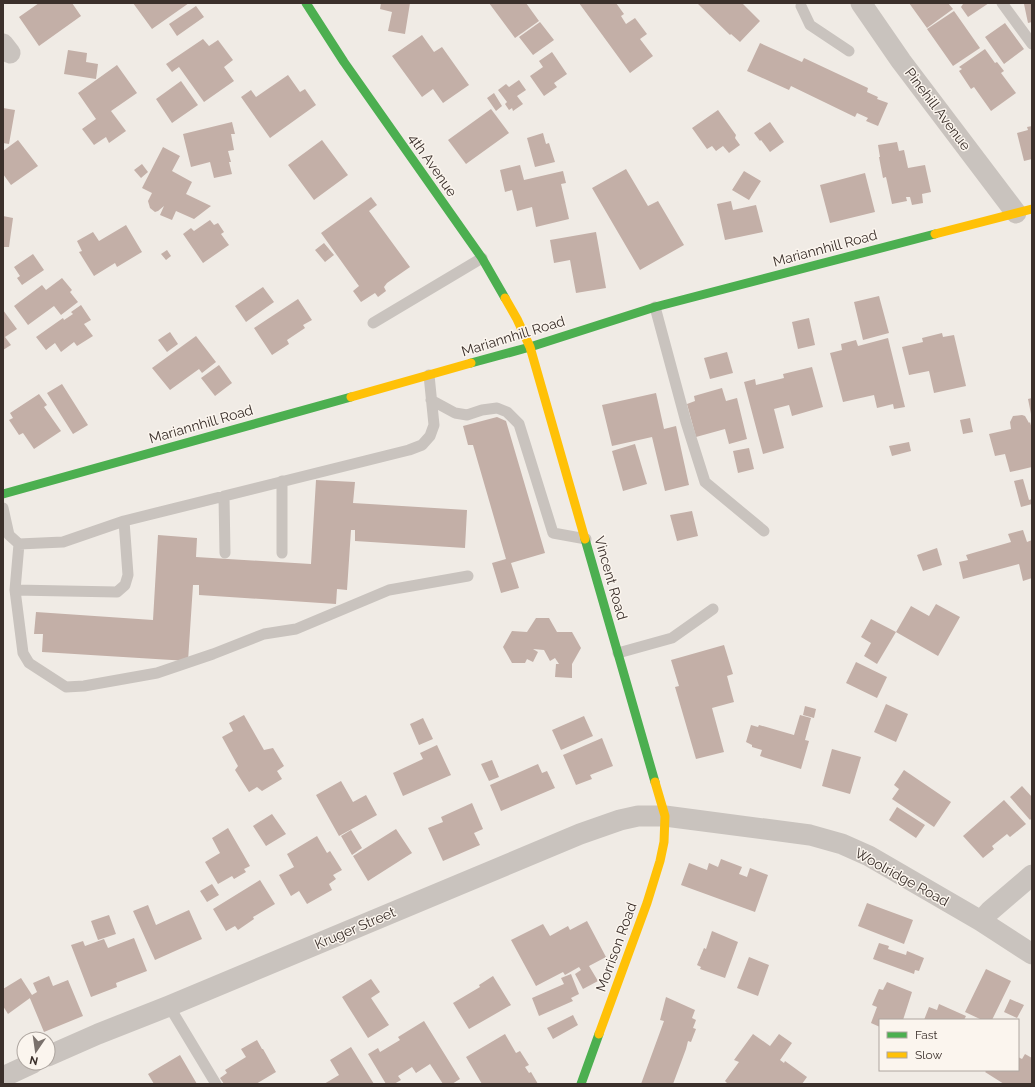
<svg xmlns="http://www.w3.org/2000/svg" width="1035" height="1087" font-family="Raleway,sans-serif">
	<rect width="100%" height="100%" fill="#f0ebe5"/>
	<path fill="#c3afa7" d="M39 3H72L81 16 39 46 19 17Z
		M133 3H189L152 29Z
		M381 3H410L405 34 388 31 392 12 380 9Z
		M489 3H526L539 21 515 38Z
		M579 3H616L624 14 621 16 626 24 635 18 647 34 640 39 653 56 630 73Z
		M697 3H742L760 21 740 42 731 34 730 35Z
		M909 3H948L953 9 927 28Z
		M962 3H989L968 17 961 7 963 4Z
		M1029 3H1032V22L1028 23 1024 4Z
		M196 6 204 17 177 36 169 24Z
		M954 11 980 48 953 66 927 29Z
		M540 22 554 40 533 55 519 37Z
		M1005 23 1024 49 1004 64 985 37Z
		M422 35 434 52 442 47 469 85 443 103 433 89 422 97 392 56Z
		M203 39 209 46 218 40 233 60 224 67 234 81 204 102 179 67 172 72 166 64Z
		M760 43 802 62 804 58 868 88 867 92 878 97 877 99 888 103 878 126 866 121 868 118 857 113 855 117 791 86 789 90 747 71Z
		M985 49 995 63 997 62 1004 71 1001 73 1016 93 991 111 974 87 971 89 959 71 962 69 959 67Z
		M68 50 87 53 86 62 98 64 96 79 64 74Z
		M552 52 567 74 554 83 557 87 544 96 530 76 543 67 539 61Z
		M117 65 137 93 111 111 126 131 109 143 106 137 94 145 82 129 96 119 78 93Z
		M288 75 300 92 305 89 316 105 270 138 241 97 251 90 256 97Z
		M519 80 526 90 517 96 523 104 513 111 512 108 509 110 505 104 507 102 498 90 506 84 509 87Z
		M181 81 198 105 172 123 156 99Z
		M494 93 502 106 496 111 487 98Z
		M3 108 15 110 9 144 3 143Z
		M491 109 509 133 466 164 448 140Z
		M718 110 736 135 735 138 740 145 729 153 723 146 716 151 712 146 707 149 692 128Z
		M232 122 235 134H231L234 150 228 151 231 162H229L232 174 214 178 210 162 191 167 183 134Z
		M770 122 784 142 770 152 761 140 760 141 754 133Z
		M1032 126V159L1024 161 1017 133 1028 130 1027 127Z
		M543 133 546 144 549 143 555 162 535 167 527 138Z
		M18 140 38 166 11 185 3 174V151Z
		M322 140 348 175 314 200 288 165Z
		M897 142 899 151 904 150 908 168 925 165 931 192 922 194 923 203 912 205 910 197H906L907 201 892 204 886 177 883 178 879 157H880L878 145Z
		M163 147 180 156 172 171 192 182 186 194 211 206 194 219 176 211 172 220 160 215 164 206 158 211 155 212 150 208 148 201 152 193 142 188Z
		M142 164 148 172 141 178 134 170Z
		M520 165 524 180 563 171 566 183 561 184 569 219 536 227 532 207 517 211 512 190 505 192 500 170Z
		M626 169 648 206 658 201 684 245 640 270 592 188Z
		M744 171 761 181 749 200 732 190Z
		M865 173 875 212 830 223 820 185Z
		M371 197 377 205 369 211 410 267 387 283 384 287 386 291 378 297 375 293 361 302 353 291 359 286 321 233Z
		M731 201 733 210 756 205 763 232 725 240 717 204Z
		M3 216 13 218 9 247H3Z
		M210 220 214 225 218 223 224 232 221 234 229 245 203 263 183 234 191 228 194 231Z
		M126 225 142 252 117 267 115 263 94 276 79 252 82 251 77 241 93 232 99 241Z
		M596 232 606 288 576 293 570 260 554 263 550 240Z
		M324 243 334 255 325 262 315 250Z
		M167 250 171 256 166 260 161 254Z
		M33 254 44 270 22 285 17 278 20 276 14 267Z
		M62 278 72 290 70 292 78 302 61 315 54 306 28 325 14 306 42 285 46 290Z
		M263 287 274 302 246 322 235 306Z
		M879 296 889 333 863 340 854 302Z
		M298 299 312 320 303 325 305 328 287 340 289 344 272 355 254 328Z
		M81 305 91 320 84 324 93 336 77 346 74 342 61 352 55 343 46 350 36 337 63 318 64 320 73 314 71 312Z
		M3 310 17 329 5 337 11 345 3 350Z
		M809 318 815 345 798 349 792 322Z
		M170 332 178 344 167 352 158 340Z
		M942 333 943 337 954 335 966 386 934 393 929 371 909 375 902 347 923 342 922 338Z
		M196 336 216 362 202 373 199 369 170 390 152 368Z
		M888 338 905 407 894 409 893 404 877 408 874 395 843 402 830 353 842 350 841 344 856 340 858 346Z
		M727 352 733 373 710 379 704 358Z
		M219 365 232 383 215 396 201 378Z
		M812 367 823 407 792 416 789 405 774 409 784 448 763 454 744 382 755 379 756 385 784 378 783 374Z
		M62 384 88 425 73 434 47 393Z
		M722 388 726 401 737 398 747 439 729 444 725 429 696 437 687 404 695 401 694 396Z
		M656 393 664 429 676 426 689 485 665 491 652 437 612 446 602 405Z
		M39 394 47 405 44 407 61 431 34 449 23 433 19 435 9 420 13 418 10 413Z
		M1032 398V414H1031L1028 399Z
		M1022 415 1025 416 1029 423 1030 422 1032 429V467L1010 472 1005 454 995 456 989 434 1011 429 1010 422 1013 416Z
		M497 417 506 421 545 553 511 563 519 588 501 593 492 563 506 559 473 445H468L463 426Z
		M970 418 973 432 963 434 960 420Z
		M909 442 911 451 892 456 889 446Z
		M635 444 647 484 623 491 612 451Z
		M749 448 754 469 738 473 733 451Z
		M1023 479 1029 500 1032 499V504L1021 507 1014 481Z
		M316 480 355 482 353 503 467 510 465 548 355 541V530H351L347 590 337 589 336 604 199 595V585H193L188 661 42 652 43 634H34L36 612 153 620 158 535 197 538 196 557 311 564Z
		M692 511 698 536 677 541 670 515Z
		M1023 530 1027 542 1032 540V578L1023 581 1019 564 963 579 959 562 968 560 966 555 1011 542 1008 534Z
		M937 548 942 565 923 571 917 555Z
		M936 604 960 617 938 656 896 632 911 606 929 616Z
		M536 618H549L557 632H572L581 648 572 664V678L555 677 556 664H559L555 658 550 661 544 650 533 649 538 652 533 662 527 659 525 663H512L503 647 512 631 527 632Z
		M871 619 896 632 877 664 864 656 871 643 861 637Z
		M724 645 733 674 727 676 734 702 712 708 724 752 696 759 675 687 679 686 671 660Z
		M856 662 887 677 877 698 846 683Z
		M886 704 908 714 896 742 874 732Z
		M805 706 816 709 814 718 803 715Z
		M244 715 264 750 273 748 284 766 277 771 282 779 262 791 257 787 249 792 235 770 238 766 222 737 233 731 229 723Z
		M800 715 811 718 805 740 809 741 801 769 760 756 762 750 752 747V745L746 742 751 725 758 727 759 725 794 735Z
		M584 716 593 736 561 750 552 730Z
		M423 718 433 739 419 745 410 724Z
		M602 738 613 766 590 775 592 779 576 785 563 755Z
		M437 745 451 775 403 796 393 773 423 759 420 753Z
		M832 749 861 757 850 794 822 786Z
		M492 760 499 777 489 781 481 764Z
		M538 764 542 773 547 771 555 788 501 811 490 785Z
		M904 770 951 802 934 827 892 799 899 789 894 785Z
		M341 781 353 802 366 795 377 815 339 836 316 795Z
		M1022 786 1032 797V818L1030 820 1010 797Z
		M1004 800 1026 824 1010 837 1007 834 992 846 994 849 983 858 963 836Z
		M472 803 483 829 474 833 480 845 443 861 428 828 443 822 441 817Z
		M897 807 925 825 916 838 889 820Z
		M272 814 286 834 266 846 253 826Z
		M228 828 250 866 244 869 246 872 234 879 232 876 218 884 205 862 220 853 212 838Z
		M396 829 412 853 368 881 353 856Z
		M351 830 362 848 352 855 341 836Z
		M317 836 327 853 330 851 342 870 333 875 336 879 329 884 332 890 307 904 299 891 291 896 279 875 294 867 287 854Z
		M721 859 742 867 739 874 747 877 750 868 768 875 755 912 681 885 689 863 707 870 709 863 718 867Z
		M260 880 275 904 253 917 254 919 238 930 235 926 226 931 213 909Z
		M212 884 219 895 207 902 200 891Z
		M867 903 913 920 904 944 858 926Z
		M148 905 156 925 189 910 202 939 155 960 133 911Z
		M109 915 116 934 98 940 91 921Z
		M587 921 606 957 589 966 598 981 583 989 575 974 581 970 579 967 565 975 563 972 536 986 511 940 543 924 550 936 568 926 570 930Z
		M712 931 738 942 725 978 700 969 701 967 697 965 704 948 706 949Z
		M134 938 147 971 116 983 117 987 91 997 71 945 83 941 85 946 104 939 108 948Z
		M879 943 889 946 888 949 906 955 907 951 924 958 919 971 915 970 914 974 873 959Z
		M749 957 769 965 758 996 737 988Z
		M986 969 1011 981 992 1020H982L965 1012Z
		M571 974 579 994 571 998 573 1001 539 1016 532 998 564 984 561 978Z
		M49 976 53 986 68 980 83 1016 44 1032 29 996 30 998 8 1014 3 1006V989L21 978 32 995 37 992 33 983Z
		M493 976 511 1005 469 1029 453 1003 480 987 479 985Z
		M371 979 380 992 371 998 389 1025 368 1038 342 997Z
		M887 982 912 992 903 1020H880V1027L871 1023 877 1007 872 1005 879 989 883 990Z
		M666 997 695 1010 692 1018 696 1020 693 1028 696 1029 691 1042 688 1041 686 1049 673 1084H641L664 1021 660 1020Z
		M1010 999 1024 1005 1017 1018 1004 1012Z
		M939 1004 966 1016 964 1020H924L929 1007 937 1010Z
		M573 1015 578 1025 553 1039 547 1028Z
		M424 1021 460 1079 452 1084H443L430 1064 416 1073 412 1067 398 1076 401 1080 394 1084H386L368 1054 378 1048 380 1052 400 1040 398 1037Z
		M505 1034 516 1053 520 1051 529 1065 525 1067 529 1073 531 1072 538 1084H482L466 1057Z
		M753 1034 770 1046 779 1034 792 1043 780 1060 784 1063 785 1061 807 1077 802 1084H728L725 1081 739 1062 734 1060Z
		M257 1040 262 1049H263L276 1072 256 1084H224L220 1078 227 1073 225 1070 246 1057 241 1049Z
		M351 1047 374 1084H324L339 1075 330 1060Z
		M1025 1054 1032 1058V1084H1004L985 1072 987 1070H1018V1057L1022 1059Z
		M180 1055 197 1084H154L148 1074Z"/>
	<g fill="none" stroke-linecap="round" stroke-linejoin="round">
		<path stroke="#c9c3be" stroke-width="11" d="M1002 3 1032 44
			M801 6 810 25 849 51
			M655 307 686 422 705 482 764 531
			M373 323 482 258
			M431 400 455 413 467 415 482 410 497 408 507 412 519 424 553 533 586 539
			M282 481V553
			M224 496 225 553
			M3 508 9 535 19 544 63 542 124 521 409 450 422 445 430 436 434 425 429 375
			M19 544 15 590 23 653 29 663 66 687 84 686 157 673 213 654 264 634 296 629 389 590 468 576
			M15 590 117 592 125 585 128 575 124 521
			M618 653 672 638 713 609
			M169 1006 216 1084"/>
		<path stroke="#c9c3be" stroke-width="21" d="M861 3 901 61 1016 213
			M3 44 10 53
			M981 921 990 911 1032 875
			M48 1056 98 1034 169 1006 580 834 620 820 638 816H665L810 835 842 844 869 856 981 921 1032 954
			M3 1077 33 1063"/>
		<path stroke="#4caf50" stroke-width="9" d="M306 3 344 62 482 258 505 298
			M471 363 530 347 655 307 935 234
			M3 494 351 397
			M585 539 655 782
			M581 1084 599 1034"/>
		<path stroke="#ffc107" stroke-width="9" d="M935 234 1032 209
			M505 298 517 319 530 347 585 539
			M351 397 471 363
			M599 1034 647 903 660 861 664 842 665 816 655 782"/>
	</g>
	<g text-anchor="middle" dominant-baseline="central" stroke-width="3" stroke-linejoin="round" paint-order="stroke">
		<g font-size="14" fill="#3b302b" stroke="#fbf5ee">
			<text transform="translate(938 109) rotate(53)">Pinehill Avenue</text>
			<text transform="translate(433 165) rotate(55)">4th Avenue</text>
			<text transform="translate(825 248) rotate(-15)">Mariannhill Road</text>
			<text transform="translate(513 336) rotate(-17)">Mariannhill Road</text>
			<text transform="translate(201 424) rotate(-16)">Mariannhill Road</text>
			<text transform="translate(611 578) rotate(74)">Vincent Road</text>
			<text transform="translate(902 877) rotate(29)">Woolridge Road</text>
			<text transform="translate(355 928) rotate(-23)">Kruger Street</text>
			<text transform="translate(616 947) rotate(-70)">Morrison Road</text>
		</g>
	</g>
	<rect width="1035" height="1087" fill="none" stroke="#3b302b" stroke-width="8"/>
	<rect x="879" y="1019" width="140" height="52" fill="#fbf5ee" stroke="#aea6a0"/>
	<rect x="887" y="1032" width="20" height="6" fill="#4caf50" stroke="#aea6a0"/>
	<text x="915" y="1039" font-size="12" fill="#3b302b">Fast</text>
	<rect x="887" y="1052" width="20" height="6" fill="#ffc107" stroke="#aea6a0"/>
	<text x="915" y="1059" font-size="12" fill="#3b302b">Slow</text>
	<g transform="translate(36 1051) rotate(193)"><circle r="19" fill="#fbf5ee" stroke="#aea6a0"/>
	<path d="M0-3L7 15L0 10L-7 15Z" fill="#7a716c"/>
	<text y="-6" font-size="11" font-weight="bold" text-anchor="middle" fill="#3b302b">N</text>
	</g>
</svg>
